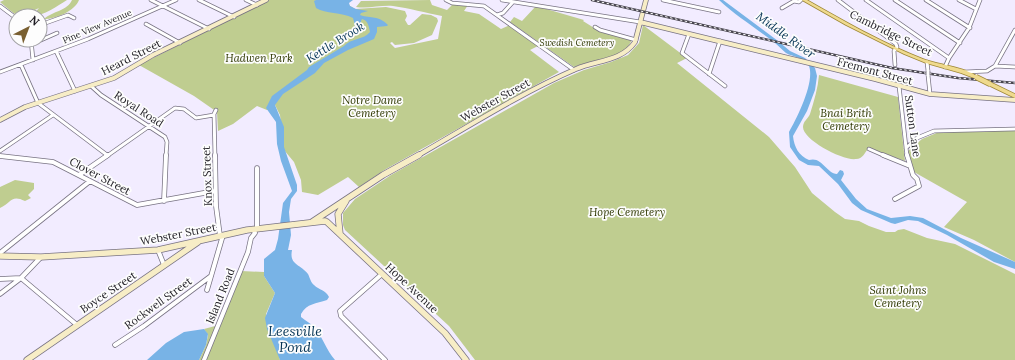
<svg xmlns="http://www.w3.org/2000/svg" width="1015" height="360" font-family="Lora,serif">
	<rect width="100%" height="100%" fill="#f2ecff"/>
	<path fill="#bfcd90" d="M4 0H67C57 6 44 16 32 16L39 8C15 19 20 18 0 2Z
		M72 0H79C75 11 56 19 44 19 53 11 67 11 72 0Z
		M269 0H346L344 2 355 9 386 7 405 11 407 16 405 20 408 25H410L422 14 431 15 437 18 438 21 432 35 414 43 395 45 392 42 390 43 395 48 438 39 442 16C426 13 409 8 393 6 380 5 369 9 356 7L361 1 430 0 432 5 447 10 453 4 468 5 464 11 479 14 501 29 510 25 538 46 530 50 559 72 386 169 359 187 348 177 318 195 302 192 301 180 294 162 284 150 280 115 275 105 267 110 257 106 233 124 218 131 217 112 194 96 139 65Z
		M536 6 584 20 583 21 599 31 632 40C620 63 596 58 574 67L510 22 514 17 522 21Z
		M643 25 687 58 677 63 769 137 795 167 812 193 835 212 845 219 859 221 869 226 886 232H895L898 230 904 229 927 238 955 244 1015 274V360H475L449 326 345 230 343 225V213L355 199 391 175 554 83 584 70 611 62 628 55 639 43Z
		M819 75 898 97 905 161 869 148C864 153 863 159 856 159 843 161 803 140 803 127 803 121 808 119 810 114 814 101 818 88 819 75Z
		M1015 130V262L974 240 944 227 967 202 914 172 908 151 922 139 939 132Z
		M15 180 34 183V189L28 195 31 198 25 201C11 194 11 203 0 208V187Z
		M241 271 264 272V276L275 293 266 314 280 360H199L206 345 208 335 204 329 219 325Z"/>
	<path fill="#78b3e6" d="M316 0H353L349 3 350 6 356 9 368 11 361 13 360 15C372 19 378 15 388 25L387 26 377 27V32L374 39 348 50 324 63 315 73 283 94 275 105 284 127V147L297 185V191L291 199 289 212 291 235 288 250H292C289 265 300 264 308 274 310 278 311 283 314 285 319 290 326 290 329 297L327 300C316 304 307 303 301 314V317C306 321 310 323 314 327 323 337 326 350 335 360H280L267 329 265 318 275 293 264 276V259L275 250 278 239 283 203 292 191 281 161 277 144 276 122 266 108 272 96 307 70 309 67 344 46C351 38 364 40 370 32 369 27 368 20 362 19L361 21 359 34 354 35 355 26 353 18C341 12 326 14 316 8L314 1Z
		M719 0H723L778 41 790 51 805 58 815 68 817 76 815 90 807 111 793 136C794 147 799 156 809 160 822 156 826 173 837 174L840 170 843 171 844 174 841 180 856 199 867 209 891 218 910 216 923 218 961 238 1015 262V269L994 262 947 235 918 221 908 220 895 224 891 223 861 210 852 203 838 184 819 166 808 165 799 160 790 147 789 132C797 118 815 82 809 66 806 58 793 57 786 53 782 50 779 46 775 43 756 28 736 16 719 0Z
		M204 329 208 334 206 345 199 360H147L166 343 184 332Z"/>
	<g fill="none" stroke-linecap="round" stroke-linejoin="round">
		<g stroke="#787383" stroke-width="4.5">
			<path id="street-far1" d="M151 0 209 29
				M199 0 234 17
				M246 0 257 5
				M446 0 452 3 484 6 574 70
				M502 0 640 22
				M663 0 719 12
				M838 0 896 44 897 47 894 51 895 65
				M866 0 949 58
				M895 0 960 43
				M926 0 970 28
				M959 0 976 9
				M0 6 16 18
				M782 8 794 1 799 2 801 0
				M497 15 503 13 513 2
				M146 24 180 43
				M40 25 68 15 74 18
				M595 27 600 30 636 40
				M689 34 682 53 725 86
				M31 40 33 60
				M32 44 57 33
				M56 51 75 91
				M927 62 928 71
				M21 65 38 103 107 155
				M995 66 1015 67
				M945 67 949 58 969 28 980 0
				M0 72 88 39 176 0
				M965 72 987 71 995 66 1015 30
				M709 74 720 41
				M928 75 930 94
				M91 86 101 95 165 137 167 142 166 156
				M899 86 907 156
				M906 148 917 138 934 131 1015 129
				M869 149 885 156
				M0 151 53 115
				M107 156 175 108 184 109 196 118 214 115
				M215 156 214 114 216 110"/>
		</g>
		<g stroke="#787383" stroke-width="5.5">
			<path id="street" d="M215 155 216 206 220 236
				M883 155 910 166
				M0 156 53 162 137 205 215 191
				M257 168V229
				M79 175 108 155
				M895 199 919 186 917 179 913 175 907 155
				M164 201 166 155
				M158 250 164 265
				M0 253 90 181
				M382 274 340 311 341 316 385 360
				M0 279 21 278 77 325
				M207 290 223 235
				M0 294 21 278 41 257
				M115 345 144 326 211 276
				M204 360 248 252 251 238 255 233 253 229"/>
		</g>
		<g stroke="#787383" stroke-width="5.5">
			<path id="secondary-far1" d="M640 22 875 79 930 94 1015 100
				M0 120 25 107 114 78 153 55 266 0
				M417 156C469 126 521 93 576 69 596 60 621 62 635 42L646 0"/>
		</g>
		<g stroke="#787383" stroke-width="7">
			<path id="secondary" d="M312 222 383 175 419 155
				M327 222 445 333 466 360
				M340 234 338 214 346 201
				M0 256 41 257 158 250 247 230 325 221
				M27 360 198 242"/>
		</g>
		<g stroke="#9f8837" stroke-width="1.5">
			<path id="primary" d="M802 0H807C844 21 882 43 923 59 939 65 965 67 978 77L976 79 974 78 961 73 926 63 904 54 846 25Z
				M990 82 1015 94V98L988 85V84Z"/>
		</g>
		<use href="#street-far1" stroke="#fff" stroke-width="3"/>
		<use href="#street" stroke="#fff" stroke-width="4"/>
		<use href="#secondary-far1" stroke="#f7edc6" stroke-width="4"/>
		<use href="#secondary" stroke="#f7edc6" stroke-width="5.5"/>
		<use href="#primary" fill="#efda8e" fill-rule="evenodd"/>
		<g stroke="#48454e" stroke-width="2.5">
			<path id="rail" d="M592 0 892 68 958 78 1015 83"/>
		</g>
		<use href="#rail" stroke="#fdfdfd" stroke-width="1" stroke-dasharray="2.5" stroke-linecap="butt"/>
		<g stroke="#787383" stroke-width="4.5" stroke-linecap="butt">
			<path id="street-bridge" d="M928 71V75"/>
		</g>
		<g stroke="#9f8837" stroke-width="6" stroke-linecap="butt">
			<path id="primary-bridge" d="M976 77 990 84"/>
		</g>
		<use href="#street-bridge" stroke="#fff" stroke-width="3"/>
		<use href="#primary-bridge" stroke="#efda8e" stroke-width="4.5"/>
	</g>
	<g text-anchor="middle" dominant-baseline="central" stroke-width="3.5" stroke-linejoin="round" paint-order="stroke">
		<g font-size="9" fill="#1d1b22" stroke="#fdfdfd">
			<text transform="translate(97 26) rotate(-23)">Pine View Avenue</text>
		</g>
		<g font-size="9" font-style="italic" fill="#2f3800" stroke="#fdfdfd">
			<text x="577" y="42">Swedish Cemetery</text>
		</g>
		<g font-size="11" fill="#1d1b22" stroke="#fdfdfd">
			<text transform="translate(891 33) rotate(26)">Cambridge Street</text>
			<text transform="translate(131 57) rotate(-27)">Heard Street</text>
			<text transform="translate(875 71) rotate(15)">Fremont Street</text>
			<text transform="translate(495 100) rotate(-29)">Webster Street</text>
			<text transform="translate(139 109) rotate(33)">Royal Road</text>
			<text transform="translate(913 126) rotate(82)">Sutton Lane</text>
			<text transform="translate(100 176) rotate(28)">Clover Street</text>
			<text transform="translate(207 176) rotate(-92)">Knox Street</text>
			<text transform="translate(178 234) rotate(-11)">Webster Street</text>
			<text transform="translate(412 288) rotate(43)">Hope Avenue</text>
			<text transform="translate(108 292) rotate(-34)">Boyce Street</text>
			<text transform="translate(220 296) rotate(-68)">Island Road</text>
			<text transform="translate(158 303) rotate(-36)">Rockwell Street</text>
		</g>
		<g font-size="11" font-style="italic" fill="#2f3800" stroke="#fdfdfd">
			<text x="259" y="58">Hadwen Park</text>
			<text x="372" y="100">Notre Dame<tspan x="372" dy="13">Cemetery</tspan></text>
			<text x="846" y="113">Bnai Brith<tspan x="846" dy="13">Cemetery</tspan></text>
			<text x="627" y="212">Hope Cemetery</text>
			<text x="898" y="290">Saint Johns<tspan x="898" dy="13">Cemetery</tspan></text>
		</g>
		<g font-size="12" font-style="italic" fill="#053455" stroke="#fdfdfd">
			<text transform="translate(786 35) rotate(36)">Middle River</text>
			<text transform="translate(335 42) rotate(-32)">Kettle Brook</text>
		</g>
		<g font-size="14" font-style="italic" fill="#053455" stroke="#fdfdfd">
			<text x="295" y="331">Leesville<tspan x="295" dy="16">Pond</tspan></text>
		</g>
	</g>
	<g transform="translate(28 28) rotate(42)"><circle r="19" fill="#fdfdfd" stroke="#a3a3a5"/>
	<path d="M0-3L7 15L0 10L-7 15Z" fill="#795f31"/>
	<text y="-6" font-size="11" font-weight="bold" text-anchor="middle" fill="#1d1b22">N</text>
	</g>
</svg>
